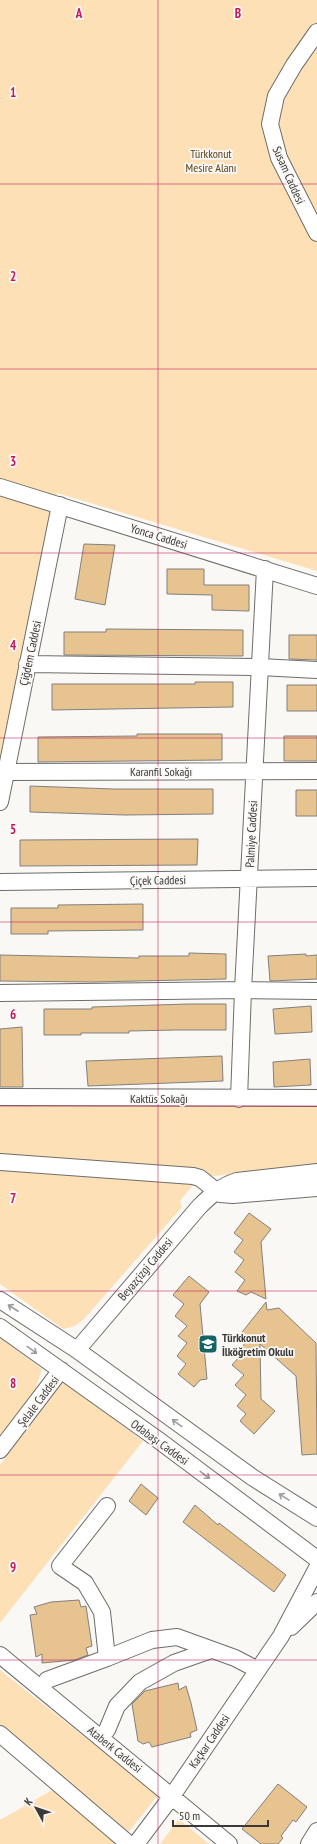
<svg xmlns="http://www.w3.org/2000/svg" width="317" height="1844" font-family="'PT Sans Narrow',sans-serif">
	<rect width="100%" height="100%" fill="#faf8f5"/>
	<path fill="#fee0b6" d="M0 0H317V571L57 493 0 757Z
		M317 1104V1167L212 1176 159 1167 0 1154V1105Z
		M0 1167 193 1182V1185L180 1201 182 1207 84 1319 75 1326 63 1329 0 1284Z
		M0 1338 42 1369 31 1402 0 1441Z
		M64 1381 143 1441 0 1623V1465Z
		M0 1670 158 1795 127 1834 0 1725Z
		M52 1790 117 1844H0V1820Z
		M179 1819 209 1844H210H160Z"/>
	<path fill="#e7c390" stroke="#82807e" d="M84 544 115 545 105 605 75 599Z
		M167 569H204V585H249V611L212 610V595L167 594Z
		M106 629 243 630V656L64 655V632H106Z
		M289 635H317V660L289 659Z
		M195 682H233V707L52 710V684H195Z
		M287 685H317V711H287Z
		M137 734H222V760L38 762V737L137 736Z
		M284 736H317V761H284Z
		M30 786 113 789H213V814L125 815 30 812Z
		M296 790H317V816H296Z
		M198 839 197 865 20 866V840Z
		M143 904V930L48 931V934H11V908H58V905Z
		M189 953 226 954V979L94 982 0 981V955L139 958V956H189Z
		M306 954V956L317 955V979L270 981 268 956Z
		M188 1004H226V1030H176L129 1031V1033H81V1035H44V1009H92V1007Z
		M311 1006 312 1032 275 1034 273 1009Z
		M22 1027 23 1087H0V1029Z
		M222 1056 223 1081 88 1086 86 1061Z
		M310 1059 311 1085 274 1087 273 1062Z
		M249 1213 271 1229 261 1242 266 1299 251 1292 246 1295 237 1291 245 1280 235 1272 244 1260 234 1252 243 1240 234 1233Z
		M189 1276 209 1292 200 1304 207 1379 200 1380 194 1387 178 1374 186 1364 177 1356 187 1343 178 1336 187 1326 175 1316 184 1304 173 1295Z
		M266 1302 267 1310 279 1308 316 1343 317 1454 302 1455 296 1376 260 1344 261 1399 275 1411 254 1434 240 1421 246 1414 237 1406 246 1395 235 1385 244 1375 232 1365 240 1356 238 1352 246 1342 239 1336Z
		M141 1484 158 1498 146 1515 129 1501Z
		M195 1505 218 1525 219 1523 286 1575 274 1592 183 1522Z
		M79 1600 81 1607 86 1606 92 1646 86 1648 88 1655 75 1660 42 1663V1654L36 1657 30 1615 37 1614 34 1607 51 1602Z
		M178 1683 179 1690 186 1686 191 1703 197 1730 190 1733 191 1737 152 1747 149 1742 143 1744 138 1741 132 1704 145 1691Z
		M278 1784 307 1807 296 1822 293 1820 281 1836 283 1838 278 1844H261L242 1829Z"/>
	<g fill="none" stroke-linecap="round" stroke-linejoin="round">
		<g stroke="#6e6d6a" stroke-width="18">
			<path id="minor" d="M317 32 294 65 276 96 270 124 279 158 317 233
				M0 487 317 586
				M27 664 260 667 317 670
				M6 772 317 771
				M0 802 60 505
				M0 882 317 878
				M0 993 243 990 317 991
				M0 1097 317 1098
				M239 1099 243 990 265 569
				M0 1162 193 1176 200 1178 220 1194 233 1195 317 1188
				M0 1300 77 1350 252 1477 317 1518
				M0 1327 157 1439 317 1559
				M77 1350 199 1207C211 1195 221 1186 237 1181L317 1172
				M0 1450 61 1370
				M107 1506 60 1566 85 1583 102 1612 107 1658 152 1640 177 1637 235 1658 258 1670
				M291 1627 317 1602
				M0 1655 229 1844
				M47 1680 107 1658
				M107 1730 117 1706 140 1682 174 1663 211 1650
				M0 1734 129 1844
				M136 1844 172 1796 281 1636 317 1568
				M309 1844 317 1831"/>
		</g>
		<use href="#minor" stroke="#fff" stroke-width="16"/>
	</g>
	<defs><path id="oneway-shaft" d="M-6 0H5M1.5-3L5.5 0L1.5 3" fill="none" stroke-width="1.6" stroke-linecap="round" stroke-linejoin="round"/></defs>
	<g stroke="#9c9c9c">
		<use href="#oneway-shaft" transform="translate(13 1308) rotate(-147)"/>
		<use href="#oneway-shaft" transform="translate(32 1350) rotate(36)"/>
		<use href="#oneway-shaft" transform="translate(177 1423) rotate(-144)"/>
		<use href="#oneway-shaft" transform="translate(205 1475) rotate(37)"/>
		<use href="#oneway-shaft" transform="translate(284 1497) rotate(-148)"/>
	</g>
	<path fill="none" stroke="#c2185b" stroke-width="1" stroke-opacity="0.55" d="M158 0V1844M0 184H317M0 369H317M0 553H317M0 738H317M0 922H317M0 1106H317M0 1291H317M0 1475H317M0 1660H317"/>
	<defs>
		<g id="school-square" transform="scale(1)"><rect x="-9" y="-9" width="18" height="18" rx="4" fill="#156465" stroke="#faf8f5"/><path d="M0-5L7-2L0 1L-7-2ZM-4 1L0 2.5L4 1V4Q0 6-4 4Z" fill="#fff"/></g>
	</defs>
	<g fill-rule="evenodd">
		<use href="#school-square" x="208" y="1344"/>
	</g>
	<g text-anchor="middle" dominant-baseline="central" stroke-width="3.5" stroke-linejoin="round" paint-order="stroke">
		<g font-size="12" fill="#594018" stroke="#faf8f5">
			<text x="211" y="153">Türkkonut<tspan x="211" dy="14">Mesire Alanı</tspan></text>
		</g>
		<g font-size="12" fill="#3a3938" stroke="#faf8f5">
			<text transform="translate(289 175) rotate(66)">Susam Caddesi</text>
			<text transform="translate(159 536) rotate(17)">Yonca Caddesi</text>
			<text transform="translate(30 653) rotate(-78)">Çiğdem Caddesi</text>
			<text x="161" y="771">Karanfil Sokağı</text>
			<text transform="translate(251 834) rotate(-87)">Palmiye Caddesi</text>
			<text transform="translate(158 880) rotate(-1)">Çiçek Caddesi</text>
			<text x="159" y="1098">Kaktüs Sokağı</text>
			<text transform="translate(145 1269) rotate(-50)">Beyazçizgi Caddesi</text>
			<text transform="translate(38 1401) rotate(-53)">Şelale Caddesi</text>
			<text transform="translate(160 1442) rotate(36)">Odabaşı Caddesi</text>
			<text transform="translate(209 1741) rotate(-56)">Kaçkar Caddesi</text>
			<text transform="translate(115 1749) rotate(39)">Ataberk Caddesi</text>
		</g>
		<g font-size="12" font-weight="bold" fill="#3a3938" stroke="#faf8f5" text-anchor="start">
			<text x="222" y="1337">Türkkonut<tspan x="222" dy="14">İlköğretim Okulu</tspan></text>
		</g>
	</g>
	<g font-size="13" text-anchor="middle" font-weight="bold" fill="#c2185b" stroke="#faf8f5" stroke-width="3.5" stroke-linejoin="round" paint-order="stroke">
		<text x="79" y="18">A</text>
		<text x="238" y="18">B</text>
		<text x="13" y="97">1</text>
		<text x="13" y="281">2</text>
		<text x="13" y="466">3</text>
		<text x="13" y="650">4</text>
		<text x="13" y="834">5</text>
		<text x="13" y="1019">6</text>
		<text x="13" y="1203">7</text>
		<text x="13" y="1388">8</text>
		<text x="13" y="1572">9</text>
	</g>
	<g transform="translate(36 1808) rotate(310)" stroke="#faf8f5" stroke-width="3" paint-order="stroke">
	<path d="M0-3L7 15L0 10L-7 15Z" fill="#3a3938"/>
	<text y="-6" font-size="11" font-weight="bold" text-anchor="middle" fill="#3a3938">K</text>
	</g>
	<path d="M173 1820v6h95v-6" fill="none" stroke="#3a3938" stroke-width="2"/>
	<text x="179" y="1820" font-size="12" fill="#3a3938" stroke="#faf8f5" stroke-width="3" paint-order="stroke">50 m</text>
</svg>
